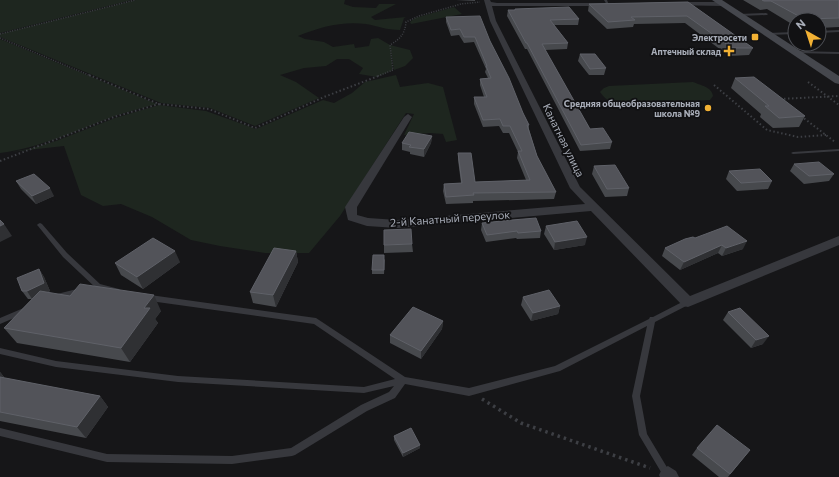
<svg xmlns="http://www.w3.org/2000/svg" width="839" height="477" font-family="Commissioner,sans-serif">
	<rect width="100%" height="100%" fill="#161618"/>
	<path fill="#1e261f" d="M0 0H132L0 33Z
		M136 0H345L344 4 353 7 376 8 379 4H396L371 17 375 20 406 17 404 18 400 30C387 30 377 26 366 24 342 21 320 27 298 36L305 39 324 42 333 47 354 44 355 48 369 46 371 39 378 38 390 45 393 70 377 77 359 74 363 68 349 59H337L326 66 304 68 280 75 296 82 319 98 255 126 210 108 161 103 0 37V34Z
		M454 7 462 14 411 24 410 22 415 18Z
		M0 39 157 104C142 108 126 112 112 117 75 131 40 148 0 153Z
		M390 45 410 50 413 58 405 66 394 70Z
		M396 75 400 87 428 83 443 87 457 140 446 142 443 134 430 133 404 135 414 114 406 113 340 216 309 253H265L220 246 191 240 152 217 121 204 103 206 81 195 64 146 10 152 29 149 56 141 115 118 159 105 206 111 256 129 323 100 334 103 352 93 365 82Z
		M693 82C700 85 712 87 713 96L710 100 622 105C612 103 606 101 600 92L604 88 609 86Z"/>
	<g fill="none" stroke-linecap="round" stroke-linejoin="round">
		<path stroke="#3d3f44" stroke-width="1.5" stroke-dasharray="1 1.5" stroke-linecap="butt" d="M0 34 135 0
			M0 38 91 76
			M378 76 393 70 390 45C400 39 405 34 406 22L419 16 461 4 480 2"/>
		<path stroke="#3d3f44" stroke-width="2" stroke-dasharray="1.5 2.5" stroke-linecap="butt" d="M89 75 159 104 209 109 255 128 324 97 381 75
			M808 82 839 105
			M714 85 767 130 798 137 826 135
			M780 99 839 96
			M801 116 835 142
			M0 161 114 117 159 104"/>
		<path stroke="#3d3f44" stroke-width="3.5" stroke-dasharray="2.5 4" stroke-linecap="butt" d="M482 399 521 423 650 468"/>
		<path fill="#37383d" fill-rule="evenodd" d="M604 0H607L609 5H607Z
			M766 13 768 14 767 15 739 16 737 15 739 14Z
			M839 30V32L819 33V31Z
			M795 32V34L768 35 766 34 768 33Z
			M795 51 839 52V54L796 53 794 52Z
			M839 149V151L793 154 791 153 793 152Z
			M40 223 42 224 67 253 100 284 119 289 120 291 119 293H117L96 288 63 257 38 226 37 225 38 224Z
			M81 288H83L84 290 83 292 55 300 53 299 52 297 53 295Z
			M150 295 316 318 405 377 469 388 555 366 649 319 650 317H653L686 300 688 299 690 300 691 302 690 304 655 322 640 396 647 434 671 474 670 477H664L639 435 632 396 647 326 560 371 469 396 405 384 395 398 367 411 295 455 292 456 232 464 107 462 0 436V428L107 454 232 456 291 448 361 405 389 392 394 386 364 393 178 382 56 367 0 354V348L56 361 178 376 364 387 395 379 314 324 150 301 148 300 147 298 148 296Z
			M26 307 28 308 29 310 28 312 0 324V318Z"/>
		<path fill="#37383d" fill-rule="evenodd" d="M484 0H490L491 2 497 3H607V5L605 6H492L496 21 580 187 690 296 839 236V245L688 307 683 306 591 211 397 228 367 226 348 220 345 207 404 117 408 114 412 117 357 207V215L368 218 397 220 585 204 570 188 490 21Z
			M673 2H722L725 4 722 6 671 5V3Z
			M668 466 676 471 679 477H660L659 475 662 469Z"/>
		<path fill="#45474d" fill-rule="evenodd" d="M712 0H722L839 76V84L835 83Z"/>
	</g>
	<path fill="#47494d" d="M456 0H475V1Z
		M743 0H839V27L819 28V20H795V26L767 9 760 10Z
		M688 2 753 48 749 55 729 56 685 23 634 24 633 27 607 29 588 11 589 4Z
		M508 10 579 19 578 25H554L568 43 567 49 545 50 590 129 612 142 610 149 580 151 527 49H525L507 16Z
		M446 17 490 41 523 113 529 125V129L537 156 556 192 554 199 473 201V203L446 204 443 191 444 184 461 183 458 160V153L475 182 526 180 517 158 518 152 509 133H503L499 126 483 127 474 104V97H484L480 85V79L488 78 485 72 486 69 474 42 464 43 459 35 451 36 446 22Z
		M580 54 606 68 604 75H589L578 61Z
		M735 78 805 116 799 127 773 128 760 117 761 114 731 88Z
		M432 136 431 143 424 157 410 154V152L402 150V143Z
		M794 164 834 174 829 181 804 184 790 171Z
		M594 166 629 188 627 196 605 197 592 174Z
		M729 171 772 181 768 189 737 191 726 179Z
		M16 181 54 196 36 204 21 189Z
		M482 223 541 231 540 238 517 239 516 238 486 242 481 230Z
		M546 226 585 245 554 250 544 234Z
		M695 238 743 249 722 256 718 253 680 270 662 256 665 248Z
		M412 244 413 252 384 253V245Z
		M296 251 298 262 276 307 253 303 250 292Z
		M385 259 384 274H372V270Z
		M180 262 143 289 121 275 115 263Z
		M39 269 44 277 50 291 47 293 161 311 155 319 158 323 130 362 17 343 4 328 32 299H28L22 291Z
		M523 297 560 306 558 314 531 321 521 305Z
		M728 312 763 344 751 348 723 320Z
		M443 321 442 329 421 359 390 343V335Z
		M0 372 4 377 3 378 100 396 108 407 86 438 0 421Z
		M394 436 420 448 403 457 394 440Z
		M697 448 750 450 728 477H719L692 455Z"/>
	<path fill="#2f3033" d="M432 136 431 143 424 157V149Z
		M50 188 54 196 36 204 32 196Z
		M4 224 12 236 0 242V226Z
		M587 237 585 245 554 250 555 242Z
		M747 241 743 249 722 256 726 248Z
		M722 245 718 253 680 270 684 262Z
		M175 251 180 262 143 289 137 277Z
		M296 251 298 262 276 307 273 295Z
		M39 269 44 277 50 291 32 299 27 291Z
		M154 295 161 311 155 319 158 323 130 362 121 348 144 308Z
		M560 306 558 314 531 321 533 313Z
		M443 321 442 329 421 359V351Z
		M769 336 763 344 751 348 756 340Z
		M0 372 4 377 0 380Z
		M100 396 108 407 86 438 77 427Z
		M420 445V448L403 457V453Z"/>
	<path fill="#525359" stroke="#5f6168" d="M762 0H839V18L804 19 771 1H764Z
		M688 2 753 48H732L687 16 631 17 635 20 608 22 589 4Z
		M569 7 579 19 550 20 568 43 542 44 590 129 603 128 612 142 581 145 527 43H526L508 10H515V9Z
		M480 16 490 41 509 78 523 113 529 125H527L537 156 556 192 473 193 474 195 446 197 444 184 462 183 458 153H471L475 182 530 180 518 151H522L510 126H503L500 119 483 120 474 97H487L480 79 491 78 486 66H487L475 37H464L460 29 451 30 446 17Z
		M580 54H595L606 68 590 69Z
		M754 77 805 116 779 118 765 106H769L735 78Z
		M409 132 432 136 424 149 409 147 411 145 402 143Z
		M819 162 834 174 809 176 794 164Z
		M615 165 629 188 607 189 594 166Z
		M760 169 772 181 741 183 729 171Z
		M34 174 50 188 32 196 16 181Z
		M536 218 541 231 518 233 517 231 487 235 482 223 512 220Z
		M0 220 4 224 0 226Z
		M577 221 587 237 555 242 546 226Z
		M727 226 747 241 726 248 722 245 684 262 665 248 685 239 693 237 695 238Z
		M411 229 412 244 384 245V230Z
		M153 238 175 251 137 277 115 263Z
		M274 248 296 251 273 295 250 292Z
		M373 255H384V270H372Z
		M39 269 44 283 27 291H22L17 278Z
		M80 284 154 295 144 308H150L121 348 4 328 40 291 70 296Z
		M549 290 560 306 533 313 523 297Z
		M413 307 443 321 421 351 390 335Z
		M740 308 769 336 756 340 728 312Z
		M0 377 100 396 77 427 0 412Z
		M717 425 750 450 730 474 697 448Z
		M411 428 420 445 403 453 394 436Z"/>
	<g fill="#f2b134" stroke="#111113" stroke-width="1.5">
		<rect x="751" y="33" width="8" height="8" rx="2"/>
		<path d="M727 45h4v4h4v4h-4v4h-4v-4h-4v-4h4z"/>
		<circle cx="708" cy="108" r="4"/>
	</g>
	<g text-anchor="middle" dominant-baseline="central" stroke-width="3.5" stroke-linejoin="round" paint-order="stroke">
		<g font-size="9" font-weight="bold" fill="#a8adb8" stroke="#111113" text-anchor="end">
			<text x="747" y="37">Электросети</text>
			<text x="721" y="51">Аптечный склад</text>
			<text x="700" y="103">Средняя общеобразовательная<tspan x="700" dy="10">школа №9</tspan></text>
		</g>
		<g font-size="11" fill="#a8adb8" stroke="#111113">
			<text transform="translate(564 140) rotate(64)">Канатная улица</text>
			<text transform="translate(450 218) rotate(-4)">2-й Канатный переулок</text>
		</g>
	</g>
	<g transform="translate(807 32) rotate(321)"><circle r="19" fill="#111113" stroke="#4d4f55"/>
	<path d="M0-3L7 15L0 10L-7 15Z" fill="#f2b134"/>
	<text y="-6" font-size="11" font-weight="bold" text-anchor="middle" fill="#a8adb8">N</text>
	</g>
</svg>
